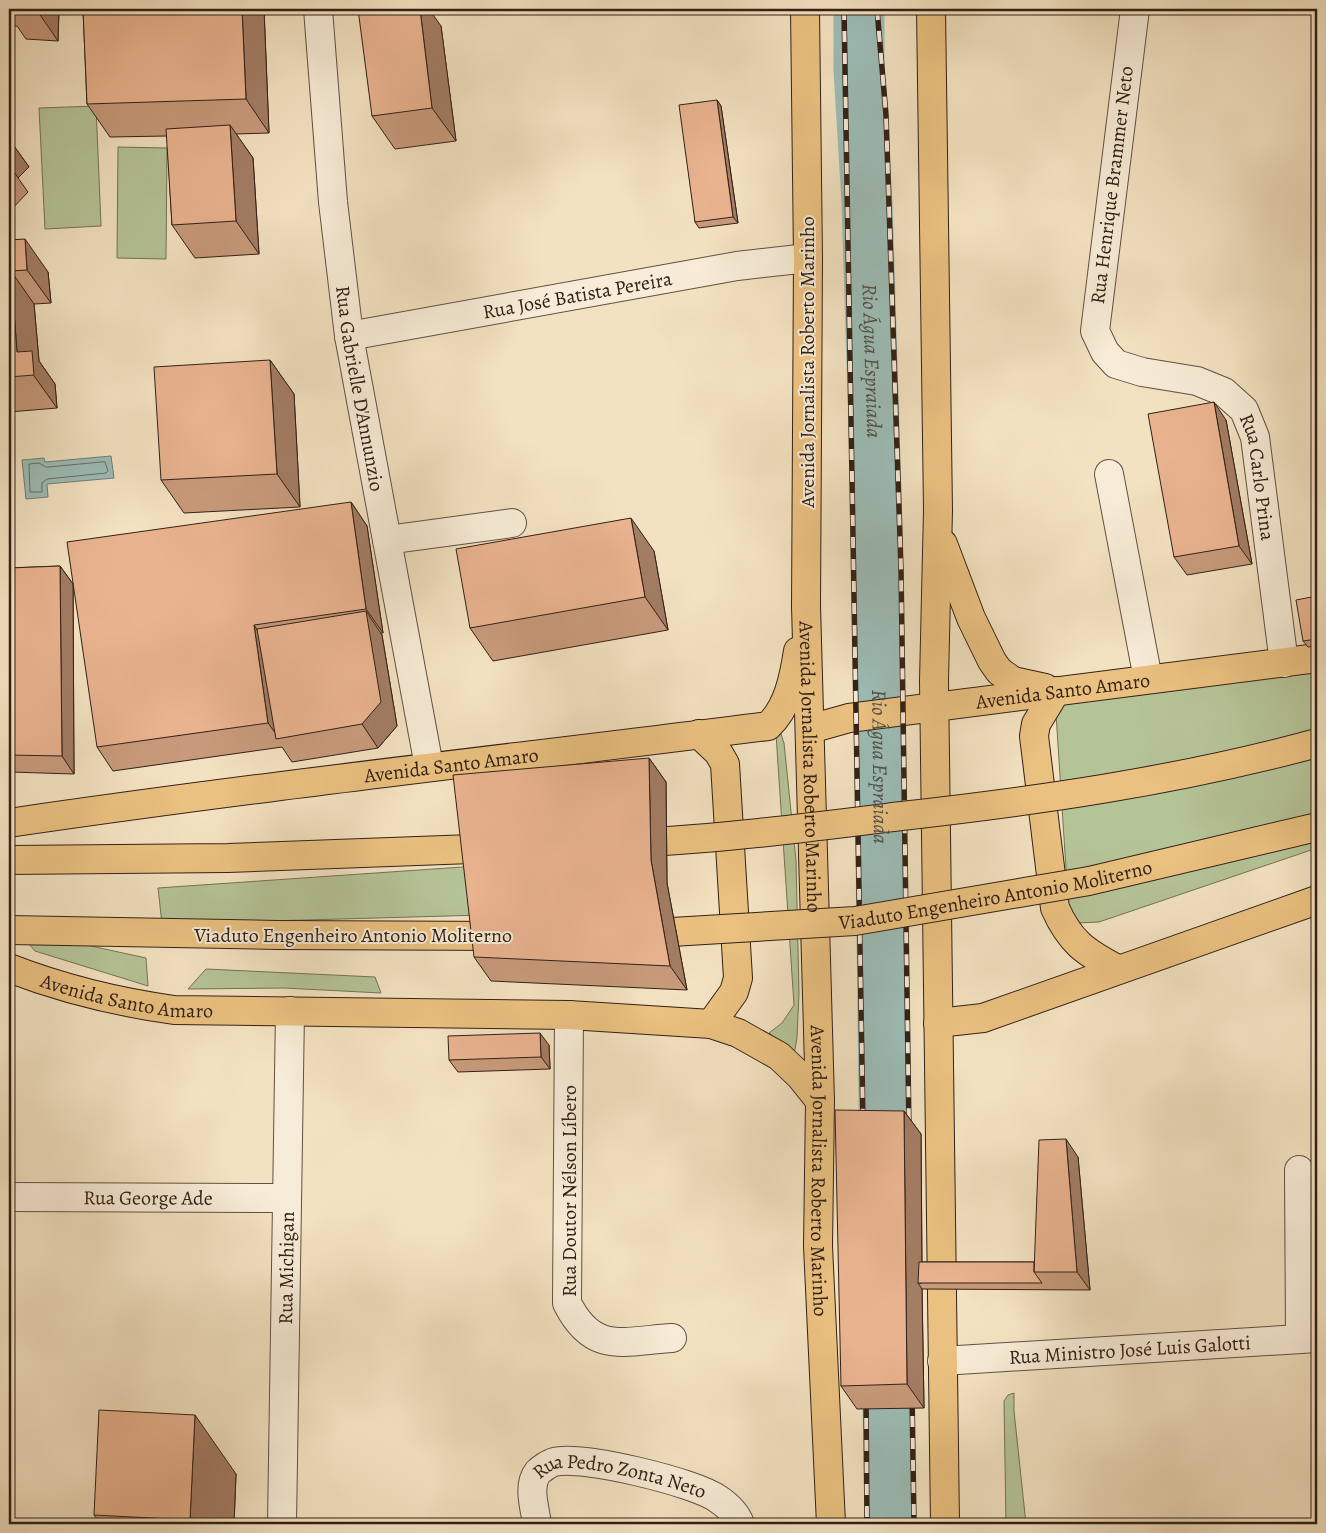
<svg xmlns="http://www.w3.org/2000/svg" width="1326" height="1533" font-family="Alegreya,serif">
	<rect width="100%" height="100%" fill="#f3e2c1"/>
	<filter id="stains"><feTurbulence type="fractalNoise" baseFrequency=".004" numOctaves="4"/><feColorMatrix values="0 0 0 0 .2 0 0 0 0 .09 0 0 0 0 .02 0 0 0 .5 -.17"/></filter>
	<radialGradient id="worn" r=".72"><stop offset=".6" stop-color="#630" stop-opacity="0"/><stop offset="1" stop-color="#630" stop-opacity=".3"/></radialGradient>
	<path fill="#b5c497" stroke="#747257" d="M96 106 101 226 45 229 39 108Z
		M118 147 167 148 166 259 117 258Z
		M1317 666V848L1099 922 1077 923 1069 915 1056 714 1065 703Z
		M776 734H781L784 743 796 860 799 993 797 1038 794 1055 769 1033 782 1023 794 1005Z
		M477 866 483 915 162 924 158 888Z
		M27 932 146 958 148 986 35 951 25 940Z
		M206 969 375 977 381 993 284 988 188 989Z
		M1014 1393V1411L1026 1524H1006L1004 1401 1008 1395Z"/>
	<path fill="#9cbdb7" stroke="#727e77" d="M111 456 114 478 47 484 48 497 26 499 22 460 44 458 45 462Z"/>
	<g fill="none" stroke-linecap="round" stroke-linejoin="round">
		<path stroke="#676e67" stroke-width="1" d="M105 462 108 471 106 473 47 479 42 483V492H30L29 464 39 463 46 467Z"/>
		<g stroke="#9cbdb7" stroke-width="51">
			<path id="s1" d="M859 9V70L867 202 877 524 885 1180"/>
			<path d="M887 1339 890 1524"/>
		</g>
		<g stroke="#625042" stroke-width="30">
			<g id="minor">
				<path id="s2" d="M318 9 333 202 349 336 429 766"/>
				<path id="s3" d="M1135 9 1095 331 1105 352 1116 364 1142 372 1197 381 1224 392 1244 410 1255 437 1284 663"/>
				<path id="s4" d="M349 336 737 266 808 258"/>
				<path d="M1109 474 1148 679"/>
				<path d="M387 540 512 523"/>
				<path d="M569 1015 567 1303C593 1355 623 1341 672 1338"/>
				<path d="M1299 1170 1300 1339"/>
				<path id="s5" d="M9 1197 287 1198"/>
				<path id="s6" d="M942 1361 1317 1338"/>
				<path id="s7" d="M282 1524 290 1011"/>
				<path id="s8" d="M537 1524C535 1508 527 1486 538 1472 541 1469 550 1463 554 1462 582 1455 694 1482 718 1499 727 1505 736 1513 740 1524"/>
			</g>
		</g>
		<g stroke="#322017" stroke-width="30">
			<g id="major">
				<path id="s9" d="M805 9 808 258 806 606 820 1101 818 1246 831 1524"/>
				<path d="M931 9 938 510 934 681 945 1524"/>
				<path d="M943 544 971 618 992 661 999 671 1013 681 1045 688"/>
				<path d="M1056 691 1036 724 1034 736 1055 908C1070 942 1085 952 1117 969"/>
				<path id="s10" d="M810 729 849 718 1317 658"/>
				<path d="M699 734 718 752 725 764 738 978 734 992 711 1024"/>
				<path id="s11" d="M9 823C261 786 515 758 768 726 788 708 794 677 798 651"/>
				<path id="s12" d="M9 968C63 989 117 1002 174 1010L569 1015 711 1024 738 1033 779 1056 800 1076 820 1101"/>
				<path d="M938 1023 983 1018 1317 900"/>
			</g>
		</g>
		<use href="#minor" stroke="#f7ecd7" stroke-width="28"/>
		<use href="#major" stroke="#eac180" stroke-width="28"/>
		<g stroke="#322017" stroke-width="5.5">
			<path id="rail" d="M844 9 863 1124
				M877 9 886 115 901 569 909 1132
				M912 1394 914 1524
				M866 1396 867 1524"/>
		</g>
		<use href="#rail" stroke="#f7ecd7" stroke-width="4" stroke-dasharray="11" stroke-linecap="butt"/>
		<g stroke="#322017" stroke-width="30" stroke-linecap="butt">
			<g id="major-bridge">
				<path d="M630 843C718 839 805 828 893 817 1036 801 1178 781 1317 743"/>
				<path d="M9 860 228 858 499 848"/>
				<path d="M9 930 277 935 510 936"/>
				<path id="s13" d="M638 934 855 921 1089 881 1317 827"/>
			</g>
		</g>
		<use href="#major-bridge" stroke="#eac180" stroke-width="28"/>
	</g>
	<path fill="#c89a7b" stroke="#322017" d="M9 9H59L58 41 26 39 17 26H9Z
		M83 9H264L269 133 236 134 253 158 259 254 195 258 172 225 167 136 110 137 87 104Z
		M441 26 456 141 395 149 372 116Z
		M717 100 721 106 738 223 699 228 695 222Z
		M9 139 29 167 18 178 28 192 9 212Z
		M9 240 48 272 51 303 34 304 39 361 55 384 57 408 9 412Z
		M270 360 294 394 300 507 184 513 161 480Z
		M1226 420 1252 564 1187 575 1174 557Z
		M351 502 367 526 383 633H381L382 635 397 726 378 748 292 762 282 747 113 771 97 747Z
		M654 551 668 630 493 661 470 628Z
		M60 566 73 584 74 774 9 772V568Z
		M1317 596V646L1308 647 1303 641Z
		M649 758 666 782 667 883 687 990 491 981 474 957Z
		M549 1045 550 1069 458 1072 449 1060Z
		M904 1111 921 1134 922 1262H1034L1078 1157 1090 1290 922 1289 924 1408 857 1409 841 1386Z
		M236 1474 234 1524H101L94 1515Z"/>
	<path fill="#a37d64" stroke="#322017" d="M36 9H59L58 41Z
		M242 9H264L269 133 246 99Z
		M420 9H429L441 26 456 141 432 108Z
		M717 100 721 106 738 223 733 217Z
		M230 125 253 158 259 254 236 221Z
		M9 139 29 167 18 178 9 164Z
		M25 239 48 272 51 303 27 270Z
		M11 271 34 304 39 361 55 384 57 408 17 352Z
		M270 360 294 394 300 507 277 474Z
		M1214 402 1226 420 1252 564 1239 546Z
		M351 502 367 526 383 633 366 609Z
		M631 518 654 551 668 630 645 597Z
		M60 566 73 584 74 774 62 756Z
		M366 611 382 635 397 726 378 748 362 724Z
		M254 625 270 649 279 738 268 723Z
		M649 758 666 782 667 883 687 990 670 966 651 860Z
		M540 1033 549 1045 550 1069 541 1057Z
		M904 1111 921 1134 922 1283H918L922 1289 924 1408 907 1384Z
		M1066 1139 1078 1157 1090 1290 1077 1272Z
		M195 1415 236 1474 234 1524H193L190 1520Z"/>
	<path fill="#e9b38f" stroke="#322017" d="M83 9H242L246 99 87 104Z
		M358 9H420L432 108 372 116Z
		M717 100 733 217 695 222 679 105Z
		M230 125 236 221 172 225 166 129Z
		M25 239 27 270 11 271 17 352 32 351 34 375 9 377V240Z
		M270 360 277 474 161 480 154 367Z
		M1214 402 1239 546 1174 557 1148 414Z
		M351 502 366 609 254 625 268 723 97 747 67 542Z
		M631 518 645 597 470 628 456 549Z
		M60 566 62 756 9 755V568Z
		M1317 596V639L1303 641 1296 600Z
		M366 611 381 702 362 724 276 739 257 629Z
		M649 758 651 860 670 966 474 957 453 775Z
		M540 1033 541 1057 449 1060 448 1036Z
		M835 1110 904 1111 907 1384 841 1386Z
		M1066 1139 1077 1272H1034L1039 1140Z
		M919 1262H1034V1272L1042 1283H918Z
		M99 1410 195 1415 190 1520 94 1515Z"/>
	<g text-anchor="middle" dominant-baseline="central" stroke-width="4" stroke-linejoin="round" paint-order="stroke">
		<g font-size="20" fill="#322017" stroke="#f7ecd7">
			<text transform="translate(1112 185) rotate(-83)">Rua Henrique Brammer Neto</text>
			<text stroke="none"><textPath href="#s4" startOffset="232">Rua José Batista Pereira</textPath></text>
			<text transform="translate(807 362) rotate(-90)">Avenida Jornalista Roberto Marinho</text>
			<text stroke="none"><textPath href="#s2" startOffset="382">Rua Gabrielle D'Annunzio</textPath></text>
			<text stroke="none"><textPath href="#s3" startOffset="572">Rua Carlo Prina</textPath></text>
			<text stroke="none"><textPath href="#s10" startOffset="256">Avenida Santo Amaro</textPath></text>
			<text stroke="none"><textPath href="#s11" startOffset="446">Avenida Santo Amaro</textPath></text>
			<text stroke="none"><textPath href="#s9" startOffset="758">Avenida Jornalista Roberto Marinho</textPath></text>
			<text stroke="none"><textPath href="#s13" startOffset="360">Viaduto Engenheiro Antonio Moliterno</textPath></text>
			<text x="353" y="935">Viaduto Engenheiro Antonio Moliterno</text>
			<text stroke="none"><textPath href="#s12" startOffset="122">Avenida Santo Amaro</textPath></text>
			<text stroke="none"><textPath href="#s9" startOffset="1162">Avenida Jornalista Roberto Marinho</textPath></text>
			<text transform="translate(569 1191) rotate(-90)">Rua Doutor Nélson Líbero</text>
			<text stroke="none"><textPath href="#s5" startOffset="139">Rua George Ade</textPath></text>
			<text stroke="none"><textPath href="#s7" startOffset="256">Rua Michigan</textPath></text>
			<text stroke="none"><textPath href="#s6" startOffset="188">Rua Ministro José Luis Galotti</textPath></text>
			<text stroke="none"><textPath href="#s8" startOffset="139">Rua Pedro Zonta Neto</textPath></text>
		</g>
		<g font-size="21" font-style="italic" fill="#524f47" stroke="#f7ecd7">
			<text stroke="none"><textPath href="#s1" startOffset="352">Rio Água Espraiada</textPath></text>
			<text stroke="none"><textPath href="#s1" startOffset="758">Rio Água Espraiada</textPath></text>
		</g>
	</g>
	<rect width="1326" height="1533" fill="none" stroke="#f3e2c1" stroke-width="30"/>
	<rect x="10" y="10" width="1306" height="1513" fill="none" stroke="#322017" stroke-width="2.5"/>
	<rect x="15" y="15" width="1296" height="1503" fill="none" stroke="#322017"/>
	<rect width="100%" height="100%" filter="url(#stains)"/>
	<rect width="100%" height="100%" fill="url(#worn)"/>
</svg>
